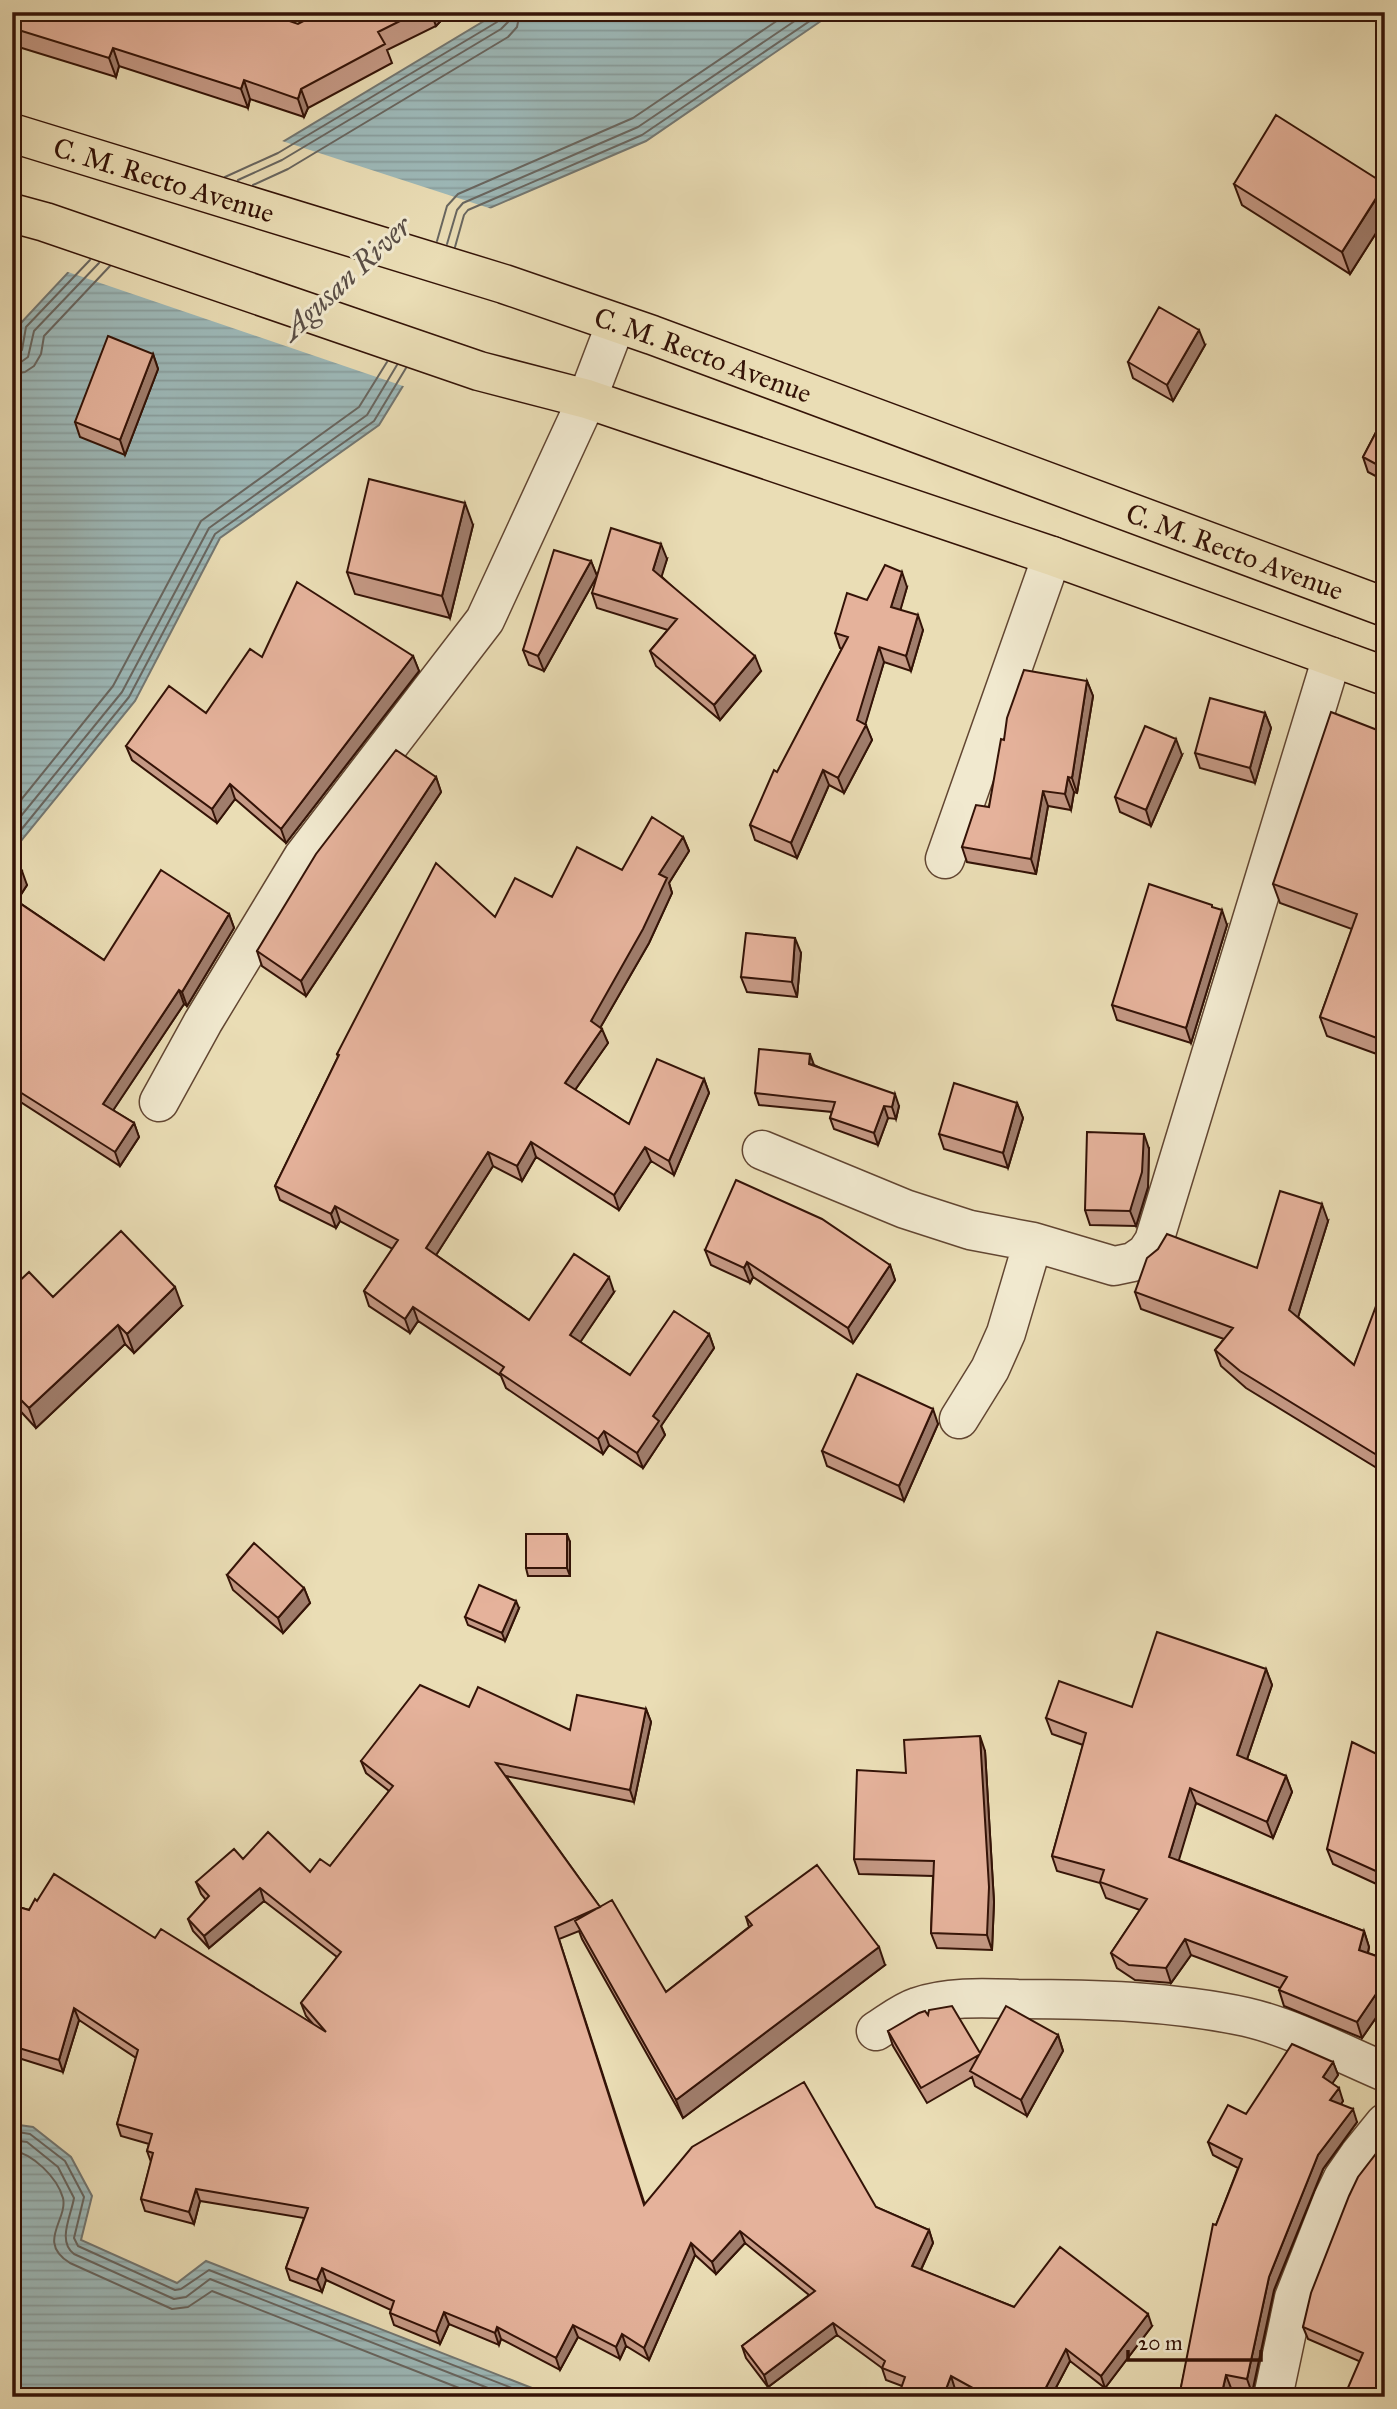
<svg xmlns="http://www.w3.org/2000/svg" width="1397" height="2409" font-family="'IM FELL Great Primer',serif">
	<defs>
		<pattern id="water-rules" width="6" height="5" patternUnits="userSpaceOnUse" patternTransform="scale(1.75)"><rect width="6" height="5" fill="#9db9b9"/><path d="M0 2.5h6" fill="none" stroke="#889e9e"/></pattern>
	</defs>
	<rect width="100%" height="100%" fill="#eaddb5"/>
	<filter id="stains"><feTurbulence type="fractalNoise" baseFrequency=".00286" numOctaves="4"/><feColorMatrix values="0 0 0 0 .2 0 0 0 0 .09 0 0 0 0 .02 0 0 0 .5 -.17"/></filter>
	<radialGradient id="worn" r=".72"><stop offset=".6" stop-color="#630" stop-opacity="0"/><stop offset="1" stop-color="#630" stop-opacity=".3"/></radialGradient>
	<path fill="url(#water-rules)" stroke="#737772" stroke-width="2" d="M499 12H834L646 141 471 216 441 324 379 425 220 538 135 701 12 852V370L19 325 120 217 274 147Z
		M12 2124 33 2127 71 2157 92 2196 81 2240 177 2283 206 2261 555 2397H12Z"/>
	<path fill="#eaddb5" d="M279 140 495 210 474 219 444 325 406 387 65 271 118 214Z"/>
	<g fill="none" stroke-linecap="round" stroke-linejoin="round">
		<path stroke="#686660" stroke-width="2" d="M225 177 278 153 497 22 501 12
			M238 180 282 160 501 29 508 22 510 12
			M253 185 288 169 508 37 517 27 520 12
			M437 241 447 206 458 194 633 118 790 12
			M447 244 457 210 463 203 638 127 808 12
			M455 247 464 215 468 210 642 135 823 12
			M12 355 17 354 22 350 26 327 90 260
			M12 364 21 362 28 357 34 331 99 263
			M12 374 25 372 34 366 41 354 44 336 110 266
			M12 811 113 686 201 521 359 407 387 362
			M12 827 122 692 209 528 367 415 397 365
			M12 841 129 697 215 534 374 421 406 368
			M12 2131 30 2134 65 2161 84 2197 74 2238 78 2246 175 2290 181 2289 209 2270 535 2397
			M12 2140 27 2142 58 2167 74 2198C71 2216 57 2241 74 2254L174 2299 186 2297 210 2279 511 2397
			M12 2150C33 2154 57 2177 63 2198 68 2220 36 2242 70 2263L172 2309 188 2307 212 2291 482 2397"/>
		<g stroke="#624632" stroke-width="41">
			<path id="minor" d="M945 859 1052 556
				M159 1102 203 1022 303 857 485 620 587 399 616 323
				M762 1150 905 1209 970 1230 1033 1242 1114 1266 1133 1262 1146 1253 1154 1241 1332 657
				M959 1419 990 1369 1006 1333 1033 1242
				M876 2031C889 2023 902 2012 917 2007 947 1996 986 1998 1018 1999 1093 1999 1172 2001 1246 2017 1290 2027 1343 2054 1385 2072
				M1273 2397 1294 2298 1333 2199 1343 2178 1359 2155 1385 2123"/>
		</g>
		<g stroke="#341307" stroke-width="41">
			<g id="highway">
				<path id="s1" d="M12 133 504 284 652 335 1385 607"/>
				<path d="M12 213 45 222 479 371 587 399 1052 556 1385 676"/>
			</g>
		</g>
		<use href="#minor" stroke="#f1e9cf" stroke-width="38"/>
		<use href="#highway" stroke="#eaddb5" stroke-width="38"/>
	</g>
	<path fill="#c59985" stroke="#341307" stroke-width="2" d="M12 12 298 24 321 12H449L436 26 387 50 392 63 308 108 304 117 250 99 248 108 119 66 116 77 12 45Z
		M1234 184H1385V219L1350 274 1242 205Z
		M1205 345 1173 401 1133 378 1128 362Z
		M153 354 158 369 125 455 80 437 75 422Z
		M1385 415V481L1368 472 1363 457Z
		M473 525 450 618 355 594 347 572Z
		M667 559 661 576 761 671 720 720 656 666 650 651 668 630 597 608 592 593Z
		M591 561 597 576 544 671 529 665 523 650Z
		M907 587 900 610 923 630 911 671 884 662 865 724 872 740 844 793 829 785 797 858 755 840 750 825 842 649 840 648 835 633 867 600Z
		M413 656 419 671 286 843 235 799 217 823 132 760 126 746 206 713 262 657Z
		M1087 681 1093 696 1077 793 1074 792 1071 810 1048 806 1036 874 967 862 962 847 989 807 1004 740Z
		M1265 713 1271 728 1255 783 1200 768 1195 753Z
		M1385 733V1057L1327 1036 1320 1017 1352 929 1280 903 1273 884Z
		M1182 755 1151 826 1120 812 1115 797Z
		M436 777 441 792 306 996 262 966 257 951Z
		M683 837 689 851 669 883 672 893 649 943 600 1028 608 1043 575 1090 629 1124 704 1079 709 1093 674 1175 651 1161 619 1210 536 1157 522 1181 493 1166 436 1255 529 1320 614 1292 580 1342 630 1375 709 1334 714 1348 661 1426 665 1435 643 1468 609 1445 603 1454 506 1388 501 1376 418 1321 410 1333 369 1306 364 1291 393 1249 340 1221 336 1228 280 1200 275 1186 338 1057 337 1054 495 917 622 870Z
		M12 865 27 885 17 901 104 960 229 914 234 928 187 1006 184 1004 113 1110 134 1123 139 1137 120 1166 16 1099 12 1090V1083L14 1080 12 1079Z
		M1227 925 1191 1043 1117 1020 1112 1005Z
		M801 953 797 997 747 992 741 977Z
		M814 1065 899 1106 896 1119 888 1118 878 1145 834 1129 830 1118 832 1112 759 1105 755 1093Z
		M1017 1103 1023 1118 1008 1168 944 1149 939 1134Z
		M1149 1149 1148 1187 1136 1226 1090 1225 1085 1210Z
		M1328 1221 1298 1317 1354 1365 1385 1291V1473L1246 1388 1221 1366 1215 1350 1224 1339 1141 1309 1135 1292 1257 1268Z
		M705 1250 890 1265 895 1280 853 1343 753 1277 750 1283 711 1265Z
		M12 1288 53 1297 182 1306 134 1353 125 1344 36 1428 12 1402Z
		M938 1424 904 1501 827 1466 822 1451Z
		M570 1542V1576H528L526 1568Z
		M227 1575 304 1588 310 1603 283 1633 233 1590Z
		M519 1608 505 1641 468 1625 465 1617Z
		M1266 1669 1272 1685 1247 1759 1286 1776 1292 1792 1273 1838 1196 1803 1178 1860 1364 1931 1369 1947 1368 1953 1385 1959V2010L1382 2009 1362 2038 1284 2006 1279 1990 1280 1988 1191 1955 1171 1983 1135 1980 1117 1968 1111 1953 1140 1910 1106 1898 1100 1883 1057 1871 1052 1856 1083 1745 1052 1734 1046 1718 1132 1707Z
		M469 1707 570 1730 646 1709 651 1722 634 1802 506 1776 600 1907 666 1992 749 1927 746 1917 885 1965 683 2118 582 1939 579 1931 559 1939 645 2205 876 2207 929 2230 933 2243 921 2270 1014 2307 1152 2326 1105 2388 1070 2361 1051 2397H971L955 2389 902 2386 886 2380 882 2368 837 2335 768 2387 746 2358 742 2346 809 2295 745 2243 716 2274 695 2255 649 2360 626 2346 620 2359 578 2337 560 2370 501 2339 499 2345 449 2324 440 2344 394 2325 390 2313 391 2310 326 2280 322 2292 290 2280 286 2268 304 2218 200 2201 194 2224 145 2211 141 2199 151 2162 147 2151 149 2144 121 2136 117 2124 136 2058 79 2020 63 2072 12 2056V1905L29 1910 37 1901 155 1938 313 2024 306 2016 301 2003 337 1957 264 1901 209 1948 193 1931 188 1919 206 1900 201 1894 196 1882 243 1859 310 1872 330 1866 389 1791 366 1773 361 1761Z
		M985 1751 994 1902 992 1950 937 1948 931 1933 933 1876 859 1874 854 1859 906 1773Z
		M1385 1758V1879L1383 1887 1333 1864 1327 1849Z
		M928 2015 980 2053 1058 2035 1063 2051 1027 2116 975 2086 972 2077 927 2103 893 2046 888 2031Z
		M1333 2062 1338 2075 1332 2083 1343 2101 1341 2104 1357 2122 1323 2169 1274 2290 1252 2393 1231 2388 1229 2397H1179L1216 2225 1238 2168 1213 2155 1208 2142 1246 2114Z
		M1385 2142V2397L1359 2361 1308 2339 1303 2327Z"/>
	<path fill="#a07d6c" stroke="#341307" stroke-width="2" d="M431 12H449L436 26Z
		M113 48 119 66 116 77 109 58Z
		M244 80 250 99 248 108 241 89Z
		M301 89 308 108 304 117 298 99Z
		M1385 185V219L1350 274 1342 252Z
		M1199 330 1205 345 1173 401 1167 385Z
		M153 354 158 369 125 455 120 440Z
		M465 503 473 525 450 618 442 596Z
		M661 544 667 559 659 585 653 570Z
		M591 561 597 576 544 671 538 656Z
		M902 572 907 587 897 622 891 607Z
		M918 615 923 630 911 671 906 656Z
		M879 647 884 662 864 729 866 725 872 740 844 793 838 778Z
		M413 656 419 671 286 843 281 829Z
		M755 656 761 671 720 720 714 705Z
		M1087 681 1093 696 1077 793 1072 778Z
		M1265 713 1271 728 1255 783 1250 768Z
		M1176 739 1182 755 1151 826 1146 810Z
		M823 770 829 785 797 858 791 843Z
		M436 777 441 792 306 996 301 981Z
		M1068 777 1074 792 1071 810 1065 794Z
		M230 784 235 799 217 823 212 809Z
		M1043 791 1048 806 1036 874 1031 859Z
		M683 837 689 851 669 883 672 893 649 943 596 1035 591 1021 659 874Z
		M22 871 27 885 12 908V886Z
		M1222 910 1227 925 1191 1043 1186 1028Z
		M229 914 234 928 187 1006 182 992Z
		M795 938 801 953 797 997 792 982Z
		M179 990 184 1004 108 1118 103 1104Z
		M602 1029 608 1043 570 1097 565 1083Z
		M810 1054 814 1065 809 1064Z
		M704 1079 709 1093 674 1175 669 1161Z
		M895 1094 899 1106 896 1119 892 1107Z
		M1017 1103 1023 1118 1008 1168 1003 1153Z
		M884 1106 888 1118 878 1145 874 1133Z
		M134 1123 139 1137 120 1166 115 1152Z
		M1144 1134 1149 1149 1148 1187 1136 1226 1130 1211Z
		M531 1142 536 1157 522 1181 517 1166Z
		M645 1147 651 1161 619 1210 614 1195Z
		M488 1152 493 1166 431 1263 426 1248Z
		M1322 1204 1328 1221 1295 1327 1289 1310Z
		M335 1206 340 1221 336 1228 331 1214Z
		M747 1262 753 1277 750 1283 744 1268Z
		M890 1265 895 1280 853 1343 848 1328Z
		M609 1277 614 1292 575 1350 570 1335Z
		M175 1287 182 1306 134 1353 127 1334Z
		M413 1307 418 1321 410 1333 405 1319Z
		M118 1325 125 1344 36 1428 29 1408Z
		M709 1334 714 1348 661 1426 665 1435 643 1468 637 1453 653 1416Z
		M933 1409 938 1424 904 1501 899 1486Z
		M604 1431 609 1445 603 1454 598 1439Z
		M567 1534 570 1542V1576L567 1568Z
		M304 1588 310 1603 283 1633 278 1618Z
		M516 1601 519 1608 505 1641 502 1633Z
		M1266 1669 1272 1685 1243 1771 1237 1755Z
		M646 1709 651 1722 634 1802 630 1790Z
		M980 1736 985 1751 994 1902 992 1950 987 1935Z
		M1286 1776 1292 1792 1273 1838 1267 1822Z
		M1190 1788 1196 1803 1175 1873 1169 1857Z
		M1385 1840V1879L1383 1887 1378 1872Z
		M260 1888 264 1901 209 1948 204 1936Z
		M1364 1931 1369 1947 1365 1966 1359 1950Z
		M1185 1939 1191 1955 1171 1983 1166 1968Z
		M879 1947 885 1965 683 2118 676 2100Z
		M1376 1994 1382 2009 1362 2038 1357 2022Z
		M74 2008 79 2020 63 2072 59 2060Z
		M1058 2035 1063 2051 1027 2116 1021 2100Z
		M1333 2062 1338 2075 1328 2090 1323 2077Z
		M1339 2088 1343 2101 1335 2113 1330 2100Z
		M1353 2109 1357 2122 1323 2169 1274 2290 1252 2393 1247 2379 1269 2277 1318 2155Z
		M196 2189 200 2201 194 2224 189 2212Z
		M929 2230 933 2243 917 2278 912 2266Z
		M740 2231 745 2243 716 2274 712 2262Z
		M691 2243 695 2255 649 2360 644 2348Z
		M322 2268 326 2280 322 2292 317 2280Z
		M444 2312 449 2324 440 2344 436 2332Z
		M1148 2314 1152 2326 1105 2388 1101 2376Z
		M833 2323 837 2335 768 2387 764 2375Z
		M573 2325 578 2337 560 2370 556 2358Z
		M497 2327 501 2339 499 2345 495 2333Z
		M622 2334 626 2346 620 2359 616 2347Z
		M1066 2349 1070 2361 1051 2397H1041Z
		M1226 2375 1231 2388 1229 2397H1221Z
		M951 2376 955 2389 952 2397H943Z"/>
	<path fill="#e5b29b" stroke="#341307" stroke-width="2" d="M12 12H263L298 24 321 12H418L378 32 385 44 301 89 298 99 244 80 241 89 113 48 109 58 12 28Z
		M1276 115 1385 184 1342 252 1234 184Z
		M1159 307 1199 330 1167 385 1128 362Z
		M108 336 153 354 120 440 75 422Z
		M1385 415V469L1363 457Z
		M369 479 465 503 442 596 347 572Z
		M611 528 661 544 653 570 755 656 714 705 650 651 677 619 592 593Z
		M554 550 591 561 538 656 523 650Z
		M885 565 902 572 891 607 918 615 906 656 879 647 857 720 866 725 838 778 823 770 791 843 750 825 774 770 777 772 848 637 835 633 847 593 867 600Z
		M297 582 413 656 281 829 230 784 212 809 126 746 169 686 206 713 250 649 262 657Z
		M1024 670 1087 681 1072 778 1068 777 1065 794 1043 791 1031 859 962 847 976 805 989 807 1001 739 1004 740 1007 718Z
		M1210 698 1265 713 1250 768 1195 753Z
		M1331 712 1385 733V1041L1320 1017 1357 914 1273 884Z
		M1145 726 1176 739 1146 810 1115 797Z
		M396 750 436 777 301 981 257 951 316 854Z
		M652 817 683 837 659 874 667 878 643 929 591 1021 602 1029 565 1083 629 1124 657 1059 704 1079 669 1161 645 1147 614 1195 531 1142 517 1166 488 1152 426 1248 529 1320 574 1254 609 1277 570 1335 630 1375 674 1311 709 1334 653 1416 659 1421 637 1453 604 1431 598 1439 500 1373 504 1367 413 1307 405 1319 364 1291 398 1240 335 1206 331 1214 275 1186 339 1055 337 1054 436 863 495 917 515 878 552 897 577 847 622 870Z
		M12 865 22 871 12 886Z
		M161 870 229 914 182 992 179 990 103 1104 134 1123 115 1152 12 1087V1083L19 1073 12 1069V898L104 960Z
		M1149 884 1212 905V907L1222 910 1186 1028 1112 1005Z
		M746 933 795 938 792 982 741 977Z
		M759 1049 810 1054 809 1064 895 1094 892 1107 884 1106 874 1133 830 1118 835 1102 755 1093Z
		M954 1083 1017 1103 1003 1153 939 1134Z
		M1087 1132 1144 1134 1142 1172 1130 1211 1085 1210Z
		M736 1180 822 1219 890 1265 848 1328 747 1262 744 1268 705 1250Z
		M1280 1191 1322 1204 1289 1310 1354 1365 1382 1290 1385 1291V1460L1240 1371 1215 1350 1233 1328 1135 1292 1147 1258 1158 1249 1167 1234 1257 1268Z
		M121 1231 175 1287 127 1334 118 1325 29 1408 12 1391V1288L29 1272 53 1297Z
		M857 1374 933 1409 899 1486 822 1451Z
		M526 1534H567V1568H526Z
		M254 1543 304 1588 278 1618 227 1575Z
		M479 1585 516 1601 502 1633 465 1617Z
		M1157 1632 1266 1669 1237 1755 1286 1776 1267 1822 1190 1788 1169 1857 1364 1931 1359 1950 1385 1959V1996L1376 1994 1357 2022 1279 1990 1287 1977 1185 1939 1166 1968 1129 1965 1111 1953 1147 1899 1100 1882 1104 1870 1052 1856 1086 1733 1046 1718 1059 1681 1132 1707Z
		M420 1685 469 1707 478 1687 570 1730 577 1695 646 1709 630 1790 496 1763 600 1907 555 1927 644 2205 692 2147 804 2082 876 2207 929 2230 912 2266 1014 2307 1060 2247 1148 2314 1101 2376 1066 2349 1041 2397H989L951 2376 943 2397H898L905 2377 882 2368 885 2361 833 2323 764 2375 742 2346 815 2291 740 2231 712 2262 691 2243 644 2348 622 2334 616 2347 573 2325 556 2358 497 2327 495 2333 444 2312 436 2332 390 2313 394 2301 322 2268 317 2280 286 2268 308 2208 196 2189 189 2212 141 2199 153 2153 147 2151 152 2134 117 2124 138 2050 74 2008 59 2060 12 2046V1905L29 1910 35 1899 37 1901 54 1874 155 1938 161 1929 326 2032 301 2003 341 1952 260 1888 204 1936 188 1919 209 1896 196 1882 234 1849 243 1859 268 1832 310 1872 320 1859 330 1866 393 1786 361 1761Z
		M980 1736 989 1887 987 1935 931 1933 934 1861 854 1859 857 1770 906 1773 904 1740Z
		M1352 1742 1385 1758V1840L1378 1872 1327 1849Z
		M817 1865 879 1947 676 2100 575 1921 612 1900 666 1992 752 1925 746 1917Z
		M952 2006 980 2053 1006 2006 1058 2035 1021 2100 970 2071 979 2055 921 2088 888 2031 919 2013 925 2011 928 2015 929 2010Z
		M1292 2044 1333 2062 1323 2077 1339 2088 1330 2100 1353 2109 1318 2155 1269 2277 1247 2379 1226 2375 1221 2397H1179L1213 2224 1216 2225 1242 2159 1208 2142 1228 2105 1246 2114Z
		M1385 2142V2397H1344L1363 2353 1303 2327 1311 2293 1349 2196 1358 2177Z"/>
	<g text-anchor="middle" dominant-baseline="central" stroke-width="6" stroke-linejoin="round" paint-order="stroke">
		<g font-size="28" fill="#341307" stroke="#f1e9cf">
			<text stroke="none"><textPath href="#s1" startOffset="159">C. M. Recto Avenue</textPath></text>
			<text stroke="none"><textPath href="#s1" startOffset="726">C. M. Recto Avenue</textPath></text>
			<text stroke="none"><textPath href="#s1" startOffset="1293">C. M. Recto Avenue</textPath></text>
		</g>
		<g font-size="30" font-style="italic" fill="#594d45" stroke="#f1e9cf">
			<text transform="translate(346 278) rotate(-43)">Agusan River</text>
		</g>
	</g>
	<rect width="1397" height="2409" fill="none" stroke="#eaddb5" stroke-width="42"/>
	<rect x="14" y="14" width="1369" height="2381" fill="none" stroke="#341307" stroke-width="3.5"/>
	<rect x="21" y="21" width="1355" height="2367" fill="none" stroke="#341307" stroke-width="2"/>
	<path d="M1128 2350v10h133v-10" fill="none" stroke="#341307" stroke-width="3.5"/>
	<text x="1138" y="2350" font-size="21" fill="#341307" stroke="#f1e9cf" stroke-width="5" paint-order="stroke">20 m</text>
	<rect width="100%" height="100%" filter="url(#stains)"/>
	<rect width="100%" height="100%" fill="url(#worn)"/>
</svg>
